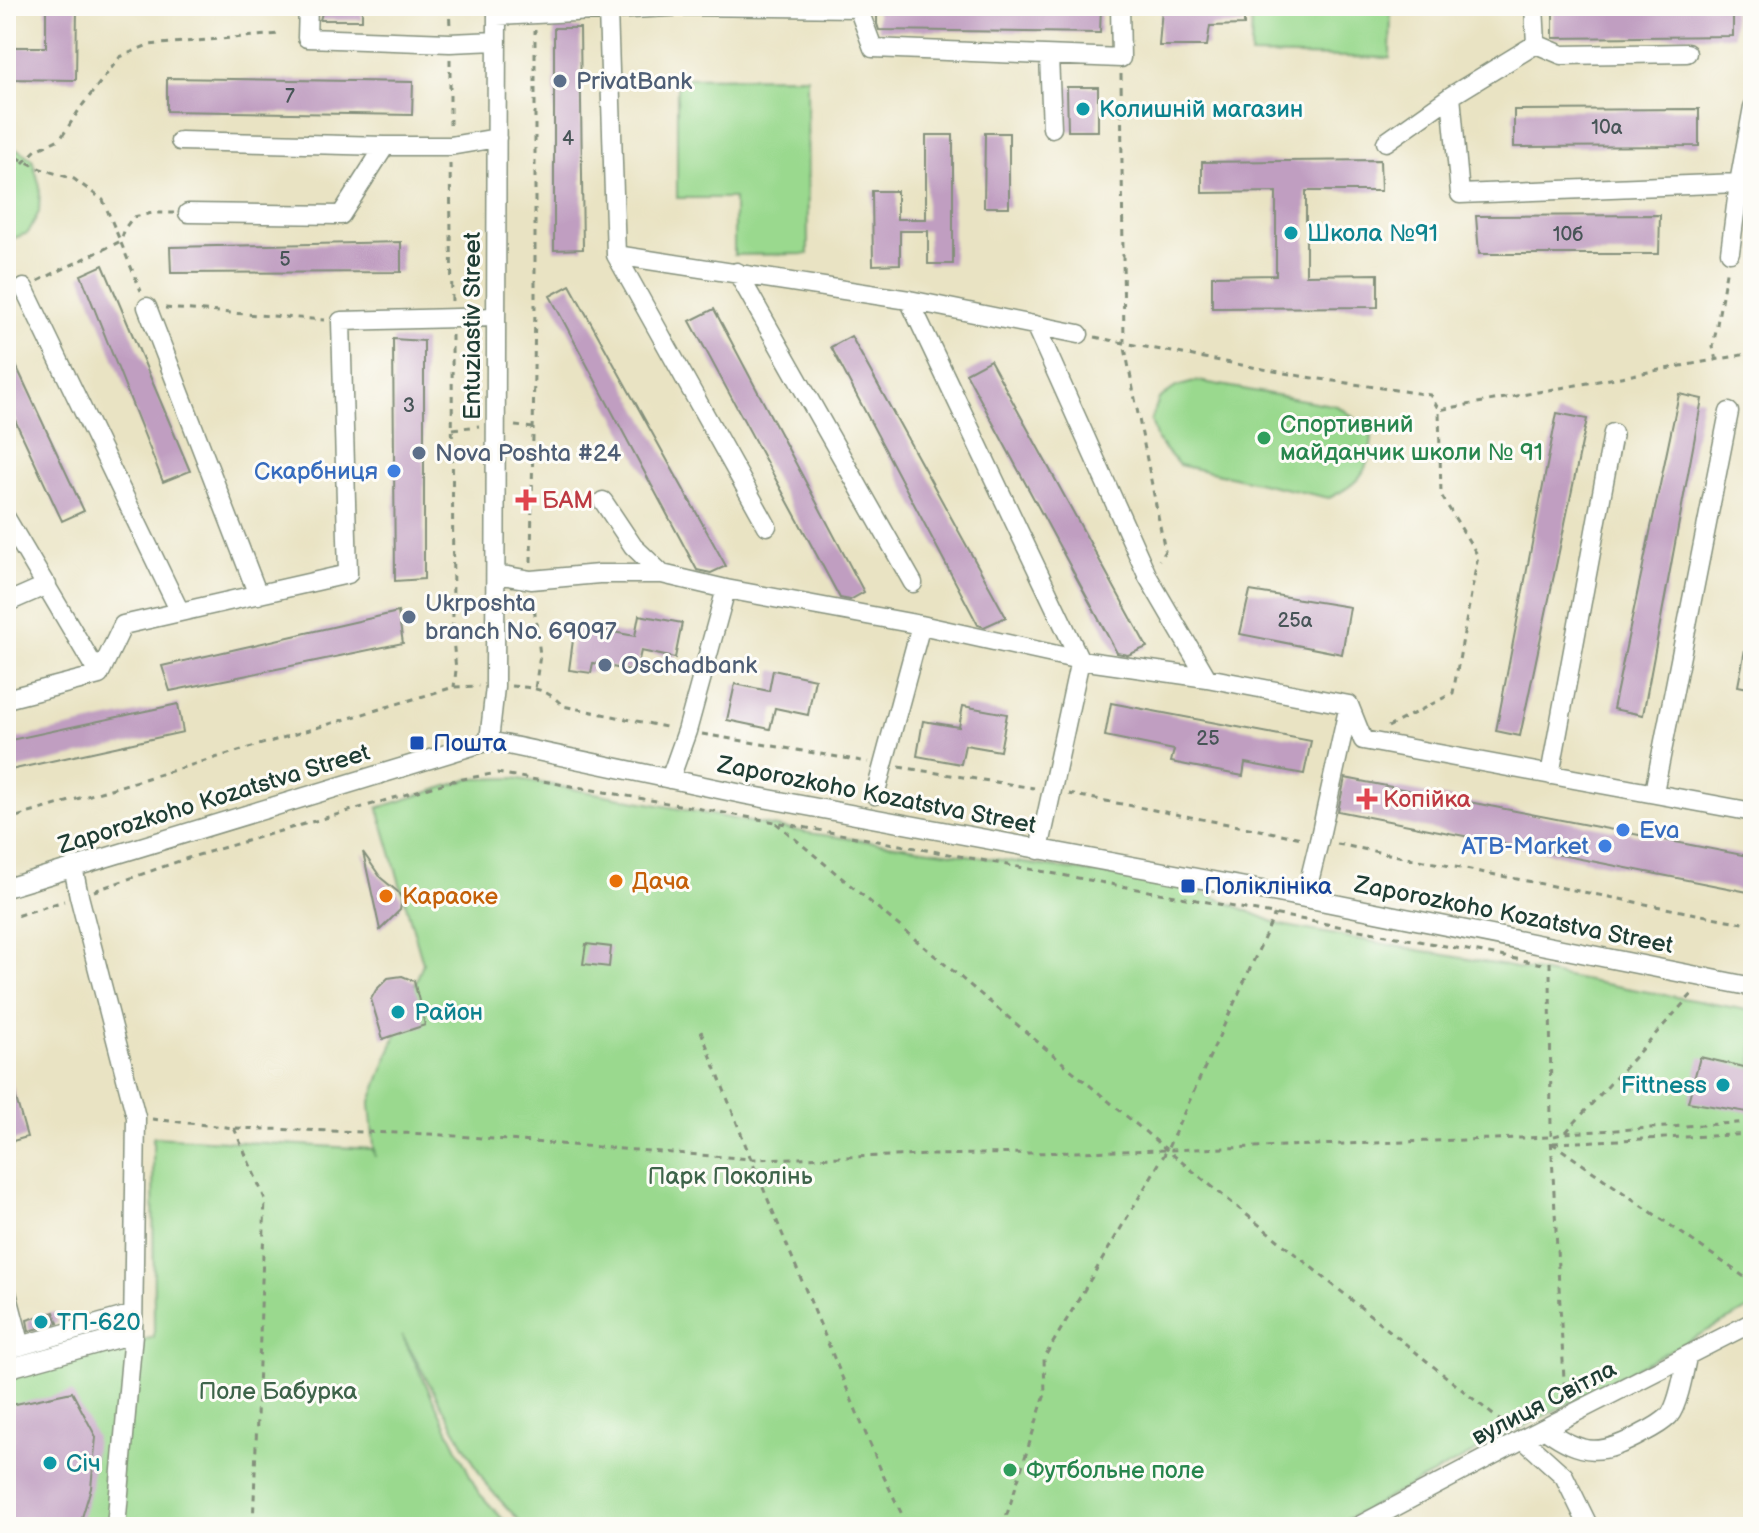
<svg xmlns="http://www.w3.org/2000/svg" width="1759" height="1533" font-family="'Balsamiq Sans',sans-serif">
	<rect width="100%" height="100%" fill="#fdfcf7"/>
	<filter id="ink" filterUnits="userSpaceOnUse"><feTurbulence type="fractalNoise" baseFrequency=".0125" numOctaves="2"/><feDisplacementMap in="SourceGraphic" scale="16" xChannelSelector="R" yChannelSelector="G"/><feConvolveMatrix kernelMatrix="1 2 1 2 8 2 1 2 1" color-interpolation-filters="sRGB"/></filter>
	<filter id="wash" filterUnits="userSpaceOnUse"><feTurbulence type="fractalNoise" baseFrequency=".006" numOctaves="4" result="noise"/><feDisplacementMap in="SourceGraphic" scale="32" xChannelSelector="R" yChannelSelector="G"/><feGaussianBlur stdDeviation="1.8" result="paint"/><feColorMatrix in="noise" values="0 0 0 0 0 0 0 0 0 0 0 0 0 0 0 0 0 1.4 0 .05"/><feComposite in="paint" operator="in"/></filter>
	<g filter="url(#wash)">
		<rect width="100%" height="100%" fill="#e9e3c3"/>
		<path fill="#9ad98e" stroke="#5c8b61" stroke-width="2" d="M1252 6H1391L1390 58 1251 55Z
			M807 77 808 254 734 255V198H677V78Z
			M6 147 19 150 32 159 40 186 39 212 28 233 6 241Z
			M1198 381 1337 406C1352 414 1362 423 1372 437 1369 471 1361 483 1329 498L1179 465 1157 440 1151 420 1159 399 1176 387Z
			M514 778 809 833 1188 886 1281 925 1753 1011V1307L1332 1527H525L487 1486 402 1335 478 1492 510 1527H6V1379L154 1337 153 1137 373 1149 375 1157 370 1104 423 963 378 808 470 779Z"/>
		<g id="blocks">
			<path fill="#c09ec1" d="M46 6H77L76 80 6 79V47H46Z
				M324 6H362V20H320Z
				M877 6 1101 7 1100 33 879 30 877 24Z
				M1198 6H1244V25L1210 26 1207 46H1159L1162 8H1198Z
				M1553 6H1733V36L1553 38Z
				M554 28H580L583 249 554 250Z
				M167 78 413 82 412 115 167 111Z
				M1067 87H1098V131H1068Z
				M1699 109V146L1514 147V110Z
				M985 133H1009V207H984Z
				M926 135H953V264H928V231H900V264L873 265 872 191H897V219H926Z
				M1380 160 1381 191H1306V275L1378 274V307L1212 308V276L1276 275V192L1202 193V162Z
				M1660 215 1659 254H1479L1476 216Z
				M401 242V272L171 273 170 247Z
				M103 265 190 471 163 482 81 275Z
				M570 285 726 566 711 573 697 570 550 296Z
				M714 309 864 592 850 600 840 598 690 321Z
				M851 336 1006 617 984 627 978 625 831 347Z
				M393 339 424 341V579L395 581Z
				M6 344 84 511 62 521 6 401Z
				M990 360 1147 647 1128 655 1117 653 966 373Z
				M1679 394 1702 399 1643 715 1613 709Z
				M1557 413 1587 419 1520 736 1496 731Z
				M1250 591 1350 607 1342 654 1240 634Z
				M398 612 403 643 170 691 162 666Z
				M639 615 682 623 675 658 641 651 636 672 593 663 591 673 569 670 575 625 635 636Z
				M1747 639H1753V689L1738 686Z
				M773 670 815 679 808 715 775 708 770 729 727 720 735 684 769 691Z
				M1111 703 1311 741 1304 774 1245 763 1243 776 1171 762 1174 750 1105 736Z
				M178 704 183 732 6 771V741Z
				M963 706 1007 714 1000 751 965 745 961 764 917 756 923 721 959 727Z
				M1345 778 1753 857V893L1338 811Z
				M363 852 381 878 398 892 402 899 400 910 380 930Z
				M586 944 611 947 609 967 583 964Z
				M402 976 414 981 425 1025 383 1039 371 999 376 990 388 978Z
				M1700 1057 1753 1069V1113L1688 1102Z
				M6 1077H10L27 1137 6 1143Z
				M54 1312 58 1323 29 1331 27 1320Z
				M72 1392 96 1437 91 1488 79 1527H6V1406Z"/>
		</g>
	</g>
	<g filter="url(#ink)">
		<use href="#blocks" fill-opacity="0" stroke="#84907c" stroke-width="2"/>
		<g fill="none" stroke-linecap="round" stroke-linejoin="round">
			<g stroke="#84907c" stroke-width="21">
				<path id="minor" d="M308 6 307 38 450 43 497 41
					M1534 6 1536 44
					M608 10 616 255 767 526
					M497 16 687 6 858 8 873 48 1121 58 1120 6
					M1536 44 1451 96 1460 194 1739 183
					M1536 44 1562 55 1687 53
					M1049 56 1052 128
					M180 141 385 146
					M1386 142 1451 96
					M188 213 341 215 385 146H450L497 138
					M1730 252 1739 183 1753 107
					M616 255 909 300 1079 334
					M737 272 913 583
					M24 288 180 612
					M909 300 1080 660 1207 678 1349 705
					M147 307 258 595
					M1035 325 1148 577 1207 678
					M603 501 633 546 662 574
					M6 518 99 675
					M496 574 531 580 599 574H662L726 589 921 625 1080 660 1039 850
					M6 603 47 585
					M6 699 99 675 123 625 348 574 341 321 496 317
					M489 741 495 687 497 6
					M1550 775 1613 433
					M670 779 687 731 726 589
					M1654 792 1729 412
					M875 795 921 625
					M73 867 79 896 136 1117 133 1334 116 1527
					M6 888 489 741 747 795 1305 898 1753 987
					M1305 898 1319 841 1349 705 1363 740 1753 812
					M6 1289 21 1346
					M6 1350 133 1314
					M6 1369 133 1334
					M1545 1429C1583 1456 1602 1456 1643 1433 1651 1429 1662 1423 1669 1416 1678 1406 1684 1372 1687 1357
					M1523 1439 1564 1476 1589 1527
					M1357 1527 1523 1439 1753 1322"/>
			</g>
			<path stroke="#84907c" stroke-width="3" stroke-dasharray="6 6" stroke-linecap="butt" d="M449 6 450 27
				M450 59V131
				M1121 74 1124 343 1306 377 1430 395 1439 410
				M6 152 41 169 74 179 103 200 141 291
				M450 163 452 303
				M6 180 35 151 61 138 81 107 120 57 148 45 279 34
				M6 272 13 278
				M38 281 121 241 125 228 133 217 153 213H174
				M165 308 325 320
				M452 335 453 639 456 670 454 687
				M1095 337 1124 343 1165 551 1159 560
				M1716 361 1713 347 1727 267
				M515 426 534 428
				M453 429 479 426
				M531 562 535 307V30
				M533 598 540 655 535 689
				M511 686C534 688 546 688 563 706L671 728
				M1388 727 1453 693 1478 556 1441 495 1439 410 1753 353
				M702 734 868 762
				M899 767 1034 788
				M1069 794 1302 838
				M6 820 454 687 479 686
				M776 823 1167 1150 1508 1427
				M1337 844 1753 925
				M94 891 188 858 452 781 497 773 775 822 1543 964
				M6 919 64 901
				M1550 962 1551 1137 1565 1398
				M701 1031 751 1159 883 1475 908 1527
				M152 1119 234 1128 430 1134 751 1159 1167 1150 1551 1137 1565 1133 1753 1122
				M234 1128 265 1199 253 1527
				M1566 1132 1693 993
				M1552 1143 1746 1278
				M1553 1143 1753 1134
				M1003 1527 1045 1394 1044 1358 1167 1150 1275 914"/>
			<use href="#minor" stroke="#fff" stroke-width="18"/>
		</g>
	</g>
	<g fill="#5c6f8a" stroke="#fdfcf7" stroke-width="3">
		<circle cx="560" cy="81" r="8"/>
		<circle cx="419" cy="453" r="8"/>
		<circle cx="409" cy="617" r="8"/>
		<circle cx="605" cy="665" r="8"/>
	</g>
	<g fill="#0f9aa8" stroke="#fdfcf7" stroke-width="3">
		<circle cx="1083" cy="109" r="8"/>
		<circle cx="1291" cy="233" r="8"/>
		<circle cx="398" cy="1012" r="8"/>
		<circle cx="1723" cy="1085" r="8"/>
		<circle cx="41" cy="1322" r="8"/>
		<circle cx="50" cy="1463" r="8"/>
	</g>
	<g fill="#2e9e5b" stroke="#fdfcf7" stroke-width="3">
		<circle cx="1264" cy="438" r="8"/>
		<circle cx="1010" cy="1470" r="8"/>
	</g>
	<g fill="#3f7fe0" stroke="#fdfcf7" stroke-width="3">
		<circle cx="394" cy="471" r="8"/>
		<circle cx="1623" cy="830" r="8"/>
		<circle cx="1605" cy="846" r="8"/>
	</g>
	<g fill="#e0444e" stroke="#fdfcf7" stroke-width="3">
		<path d="M522 488h8v8h8v8h-8v8h-8v-8h-8v-8h8z"/>
		<path d="M1363 787h8v8h8v8h-8v8h-8v-8h-8v-8h8z"/>
	</g>
	<g fill="#1a4fb4" stroke="#fdfcf7" stroke-width="3">
		<rect x="409" y="735" width="16" height="16" rx="4"/>
		<rect x="1180" y="878" width="16" height="16" rx="4"/>
	</g>
	<g fill="#e8710a" stroke="#fdfcf7" stroke-width="3">
		<circle cx="616" cy="881" r="8"/>
		<circle cx="386" cy="896" r="8"/>
	</g>
	<g text-anchor="middle" dominant-baseline="central" stroke-width="6" stroke-linejoin="round" paint-order="stroke">
		<g font-size="20" fill="#475557">
			<text x="290" y="97">7</text>
			<text x="1607" y="128">10а</text>
			<text x="568" y="139">4</text>
			<text x="1568" y="235">10б</text>
			<text x="285" y="260">5</text>
			<text x="409" y="406">3</text>
			<text x="1295" y="621">25а</text>
			<text x="1208" y="739">25</text>
		</g>
		<g font-size="24" fill="#4e5e75" stroke="#fdfcf7" text-anchor="start">
			<text x="576" y="81">PrivatBank</text>
			<text x="435" y="453">Nova Poshta #24</text>
			<text x="425" y="603">Ukrposhta<tspan x="425" dy="28">branch No. 69097</tspan></text>
			<text x="621" y="665">Oschadbank</text>
		</g>
		<g font-size="24" fill="#0d838f" stroke="#fdfcf7" text-anchor="start">
			<text x="1099" y="109">Колишній магазин</text>
			<text x="1307" y="233">Школа №91</text>
			<text x="414" y="1012">Район</text>
			<text x="1707" y="1085" text-anchor="end">Fittness</text>
			<text x="57" y="1322">ТП-620</text>
			<text x="66" y="1463">Січ</text>
		</g>
		<g font-size="24" fill="#1f3d34" stroke="#fdfcf7">
			<text transform="translate(472 326) rotate(-90)">Entuziastiv Street</text>
			<text transform="translate(877 795) rotate(11)">Zaporozkoho Kozatstva Street</text>
			<text transform="translate(214 799) rotate(-17)">Zaporozkoho Kozatstva Street</text>
			<text transform="translate(1514 915) rotate(11)">Zaporozkoho Kozatstva Street</text>
			<text transform="translate(1544 1403) rotate(-27)">вулиця Світла</text>
		</g>
		<g font-size="24" fill="#27864d" stroke="#fdfcf7" text-anchor="start">
			<text x="1280" y="424">Спортивний<tspan x="1280" dy="28">майданчик школи № 91</tspan></text>
			<text x="1026" y="1470">Футбольне поле</text>
		</g>
		<g font-size="24" fill="#366cbe" stroke="#fdfcf7" text-anchor="end">
			<text x="378" y="471">Скарбниця</text>
			<text x="1639" y="830" text-anchor="start">Eva</text>
			<text x="1589" y="846">ATB-Market</text>
		</g>
		<g font-size="24" fill="#be3a42" stroke="#fdfcf7" text-anchor="start">
			<text x="542" y="500">БАМ</text>
			<text x="1383" y="799">Копійка</text>
		</g>
		<g font-size="24" fill="#164399" stroke="#fdfcf7" text-anchor="start">
			<text x="433" y="743">Пошта</text>
			<text x="1204" y="886">Поліклініка</text>
		</g>
		<g font-size="24" fill="#c56008" stroke="#fdfcf7" text-anchor="start">
			<text x="632" y="881">Дача</text>
			<text x="402" y="896">Караоке</text>
		</g>
		<g font-size="24" fill="#3e644a" stroke="#fdfcf7">
			<text x="730" y="1176">Парк Поколінь</text>
			<text x="278" y="1391">Поле Бабурка</text>
		</g>
	</g>
	<rect width="1759" height="1533" fill="none" stroke="#fdfcf7" stroke-width="32"/>
</svg>
